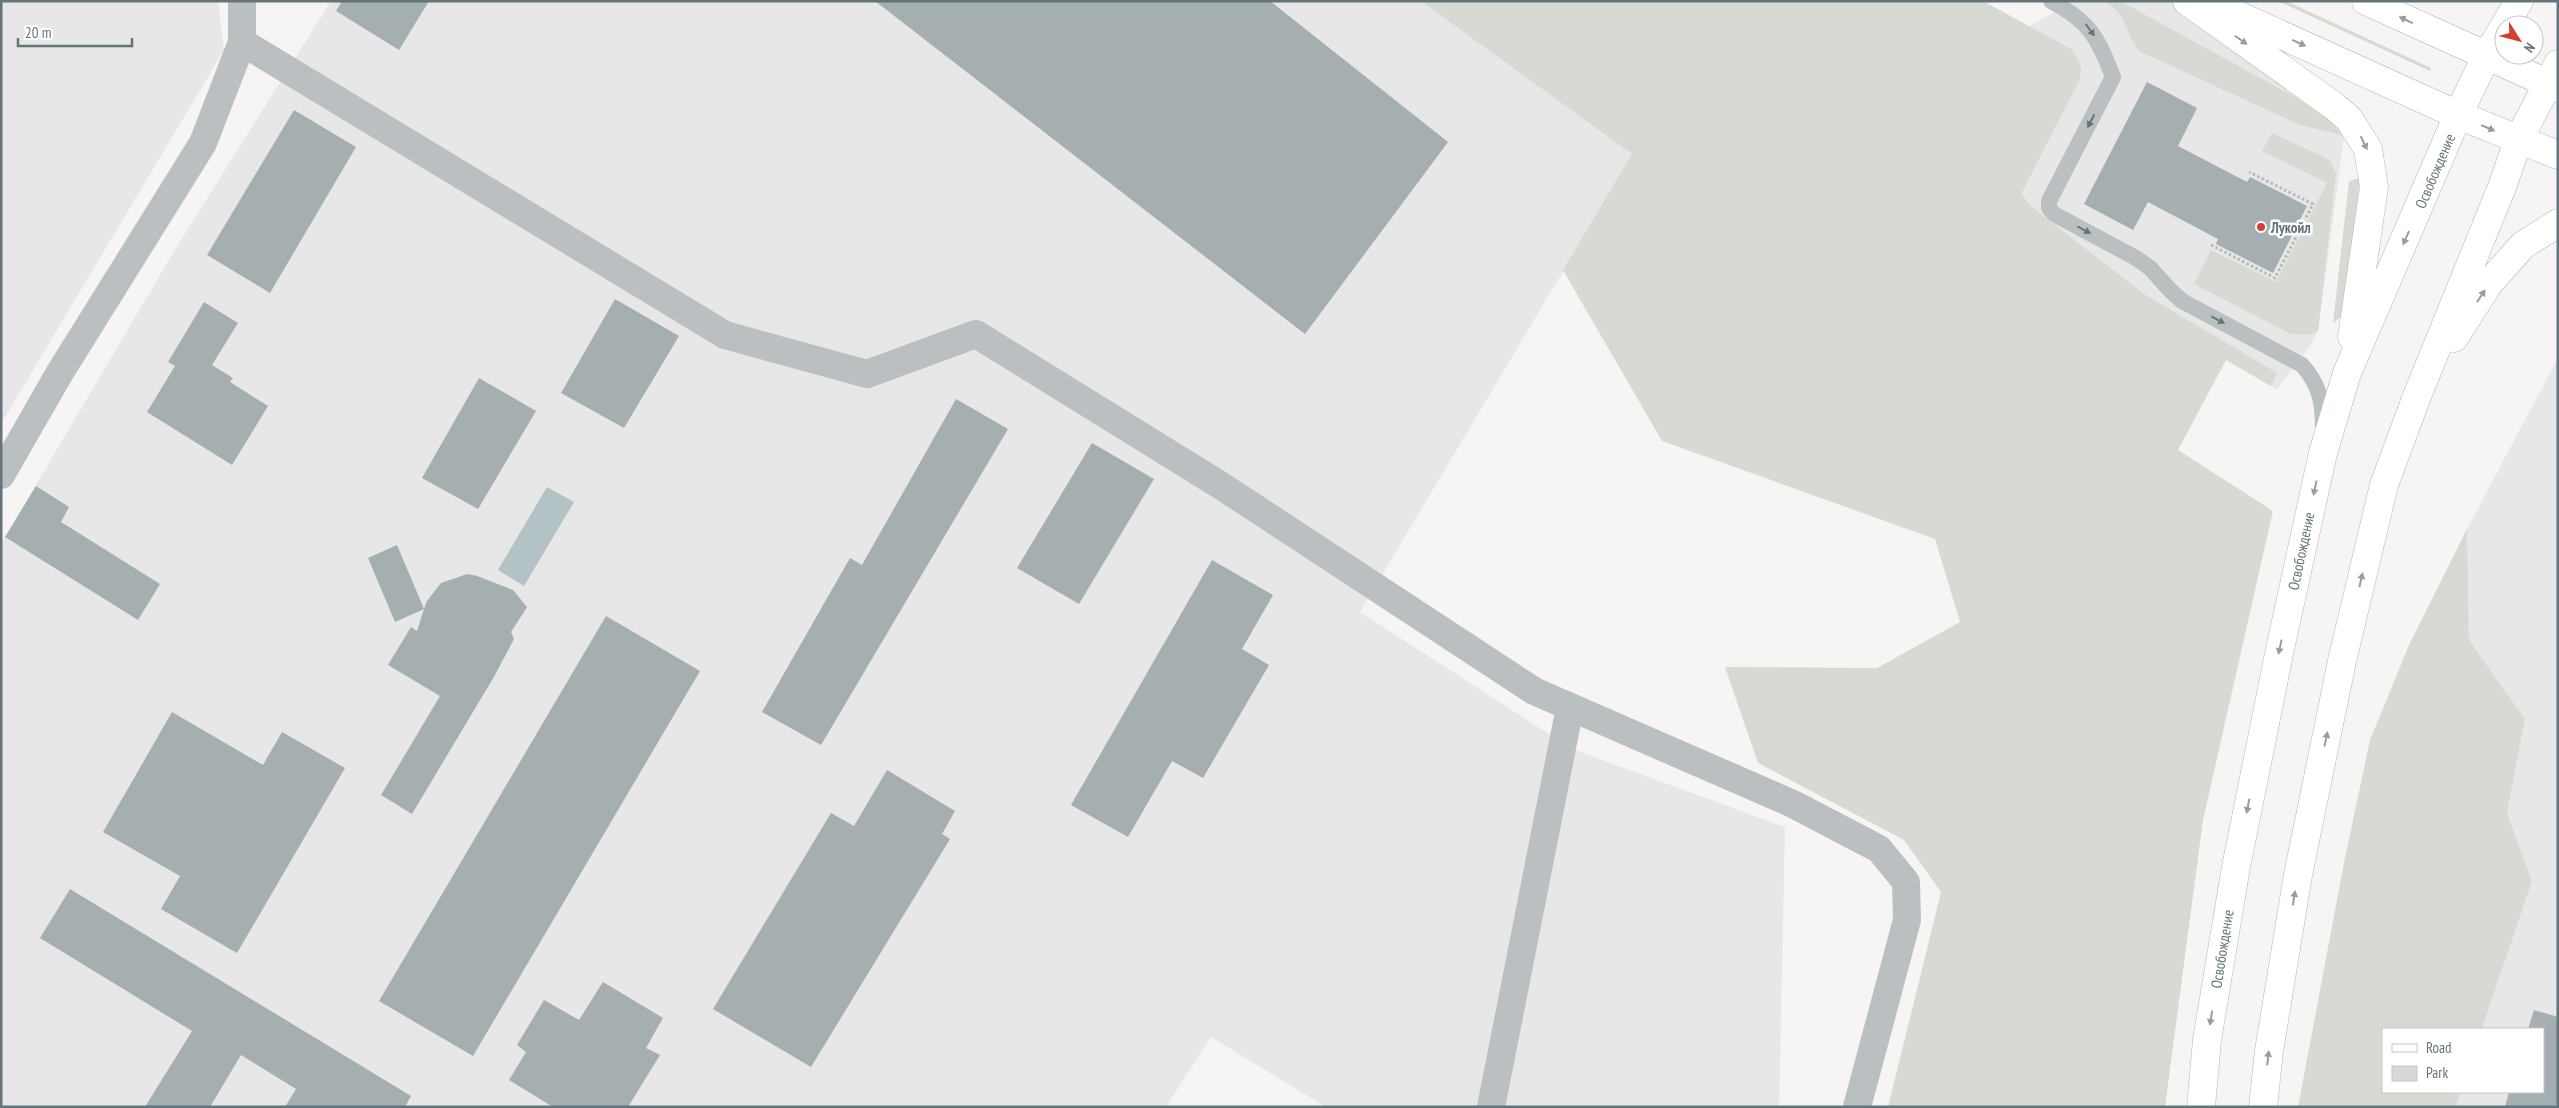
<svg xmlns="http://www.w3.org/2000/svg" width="2559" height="1108" font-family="'PT Sans Narrow',sans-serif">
	<rect width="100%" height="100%" fill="#f6f5f3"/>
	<path fill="#e6e7e6" d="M1 1H218L224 50 1 424Z
		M331 1H1421L1633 154 1360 612 1572 749 1785 827 1779 1107H1326L1211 1037 1166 1107H1V544L173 253Z
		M2076 1H2173L2349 99 2318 331 2311 345 2277 389 2226 360 1955 148 2031 25Z
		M2558 358V1107H2456L2461 1092H2543V1029H2482L2532 881 2507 813 2525 719 2469 640 2467 529Z"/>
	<path fill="#d6dad2" d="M1421 1H1983L2073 50 2081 67 2080 79 2021 194 2032 207 2144 294 2277 373 2271 386 2226 360 2178 450 2273 511 2203 820 2165 1107H1888L1941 892 1904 840 1758 763 1725 667 1877 668 1960 622 1935 539 1662 441 1563 270 1632 154Z
		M2105 1H2120L2295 97 2329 119 2342 135 2300 125 2139 51C2124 31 2129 17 2105 1Z
		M2278 1H2286L2431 68 2430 71Z
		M2272 133 2324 157 2330 161 2336 174 2318 331 2308 335 2291 334 2194 284 2211 250 2276 282 2327 183 2262 151Z
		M2360 178 2346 303 2341 317 2333 323 2349 181Z
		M2467 529 2469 640 2525 719 2507 813 2532 881 2482 1029H2383V1092H2461L2456 1107H2298L2344 863 2370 740 2409 645Z"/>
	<path fill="#b3c2c4" d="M547 487 574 502 524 586 498 570Z"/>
	<path fill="#a5aeb1" d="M342 1H429L399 50 336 11Z
		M875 1H1270L1448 142 1305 334Z
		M2147 82 2197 108 2178 146 2247 182 2250 177 2307 206 2273 273 2216 244 2218 239 2148 202 2133 230 2084 204Z
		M294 110 356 147 270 293 207 255Z
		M615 299 679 336 624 428 561 393Z
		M204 302 238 323 212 365 233 378 230 382 268 406 232 465 147 412 175 366 168 362Z
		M479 378 536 411 478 509 422 478Z
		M956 399 1008 429 821 745 762 712 850 558 862 565Z
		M1092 443 1154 479 1079 604 1017 568Z
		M36 486 69 507 61 522 160 584 138 620 5 537Z
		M397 545 424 609 427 601 441 583 467 574 477 576 513 590 527 607 511 632 514 639 495 675 412 814 381 795 440 696 388 665 411 627 417 631 424 609 395 622 368 558Z
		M1212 560 1273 595 1242 649 1269 665 1203 778 1172 761 1128 837 1071 805Z
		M606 616 700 671 473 1056 379 1001Z
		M172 712 263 765 282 732 345 768 237 953 161 909 180 876 103 832Z
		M887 770 955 811 942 834 950 839 811 1067 713 1009 831 813 854 826Z
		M70 889 411 1096 405 1107H285L296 1089 241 1055 210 1107H145L192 1031 40 938Z
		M603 982 663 1018 646 1048 660 1055 628 1107H553L509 1080 526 1052 517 1045 544 1000 579 1020Z
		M2534 1010 2558 1017V1107H2505L2509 1092H2543V1029H2528Z"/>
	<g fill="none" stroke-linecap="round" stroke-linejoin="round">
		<g stroke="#afb6b9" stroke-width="29">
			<path id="secondary" d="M2187 1 2334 106 2349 119 2368 149 2374 187 2352 337
				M2366 1 2558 88
				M2211 3 2458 115 2558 155
				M2505 25 2519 1
				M2454 338 2490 282 2523 245 2558 223
				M2201 1107 2207 1040 2236 867 2280 649 2323 453 2347 373 2458 115 2486 57 2504 27
				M2263 1107 2269 1051 2298 875 2342 661 2384 485 2417 396 2502 187 2518 141 2558 64"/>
		</g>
		<path stroke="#b5b9bb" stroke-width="3" stroke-dasharray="2.5 2.5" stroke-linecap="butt" d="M2211 245 2275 278 2313 204 2249 172"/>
		<path stroke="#bac0c2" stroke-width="16" d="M2051 1C2089 21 2098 37 2113 77L2049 201V208L2054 214 2136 258 2150 268 2170 290 2182 301 2302 365C2320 385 2323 403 2323 429"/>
		<path stroke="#bac0c2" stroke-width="28" d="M242 42 725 335 867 374 976 334 1220 485 1534 691 1793 804 1879 849 1906 882 1907 920 1857 1107
			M1 475 59 374 203 143 242 42V1
			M1491 1107 1570 707"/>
		<use href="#secondary" stroke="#fff" stroke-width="28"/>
	</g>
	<defs><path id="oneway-solid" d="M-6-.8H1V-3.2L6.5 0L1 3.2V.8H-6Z" transform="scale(1.25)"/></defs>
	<g fill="#929ea3">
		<use href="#oneway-solid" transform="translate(2406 20) rotate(-155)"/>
		<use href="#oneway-solid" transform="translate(2241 40) rotate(35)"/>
		<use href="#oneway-solid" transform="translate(2299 43) rotate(24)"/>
		<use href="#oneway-solid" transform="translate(2488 128) rotate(23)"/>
		<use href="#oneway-solid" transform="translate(2364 143) rotate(64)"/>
		<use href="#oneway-solid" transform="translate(2406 238) rotate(114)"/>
		<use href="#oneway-solid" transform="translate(2481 296) rotate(-57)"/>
		<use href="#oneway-solid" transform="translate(2315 488) rotate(102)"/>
		<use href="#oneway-solid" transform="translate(2361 580) rotate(-77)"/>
		<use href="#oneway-solid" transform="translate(2280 647) rotate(102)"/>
		<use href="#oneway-solid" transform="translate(2326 739) rotate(-78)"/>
		<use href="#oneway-solid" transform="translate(2248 806) rotate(101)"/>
		<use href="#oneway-solid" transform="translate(2294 898) rotate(-81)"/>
		<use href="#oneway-solid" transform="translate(2211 1018) rotate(99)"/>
		<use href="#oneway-solid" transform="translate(2268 1058) rotate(-84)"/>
	</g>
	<g fill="#63757b">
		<use href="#oneway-solid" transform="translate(2090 30) rotate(54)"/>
		<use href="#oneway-solid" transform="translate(2091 121) rotate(117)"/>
		<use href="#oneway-solid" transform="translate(2084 230) rotate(28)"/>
		<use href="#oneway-solid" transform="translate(2218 320) rotate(28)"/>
	</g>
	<circle fill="#d43f34" stroke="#fff" stroke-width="2" cx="2261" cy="227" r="5"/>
	<g text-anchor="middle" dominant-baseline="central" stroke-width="5" stroke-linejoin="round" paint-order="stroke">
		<g font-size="15" fill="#63757b" stroke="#fff">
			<text transform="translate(2435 171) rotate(-67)">Освобождение</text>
			<text transform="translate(2301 551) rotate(-78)">Освобождение</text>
			<text transform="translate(2222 949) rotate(-81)">Освобождение</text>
		</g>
		<g font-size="15" font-weight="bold" fill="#63757b" stroke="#fff" text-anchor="start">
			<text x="2271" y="227">Лукойл</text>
		</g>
	</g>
	<rect width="2559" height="1108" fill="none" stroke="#63757b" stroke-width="5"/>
	<rect x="2382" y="1028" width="162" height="65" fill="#ffffff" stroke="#c1c8ca"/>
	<rect x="2392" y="1044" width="25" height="8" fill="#ffffff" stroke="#c1c8ca"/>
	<text x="2426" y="1053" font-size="15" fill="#63757b">Road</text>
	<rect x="2392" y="1066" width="25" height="15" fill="#d6dad2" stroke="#c1c8ca"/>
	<text x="2426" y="1078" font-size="15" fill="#63757b">Park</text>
	<g transform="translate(2519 40) rotate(126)"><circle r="24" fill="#ffffff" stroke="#c1c8ca"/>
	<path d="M0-4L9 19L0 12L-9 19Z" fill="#d43f34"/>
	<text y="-8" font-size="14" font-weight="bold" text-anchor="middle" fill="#63757b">N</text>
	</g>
	<path d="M18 38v8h114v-8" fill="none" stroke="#63757b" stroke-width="2.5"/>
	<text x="25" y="38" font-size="15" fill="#63757b" stroke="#ffffff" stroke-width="4" paint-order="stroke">20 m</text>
</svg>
